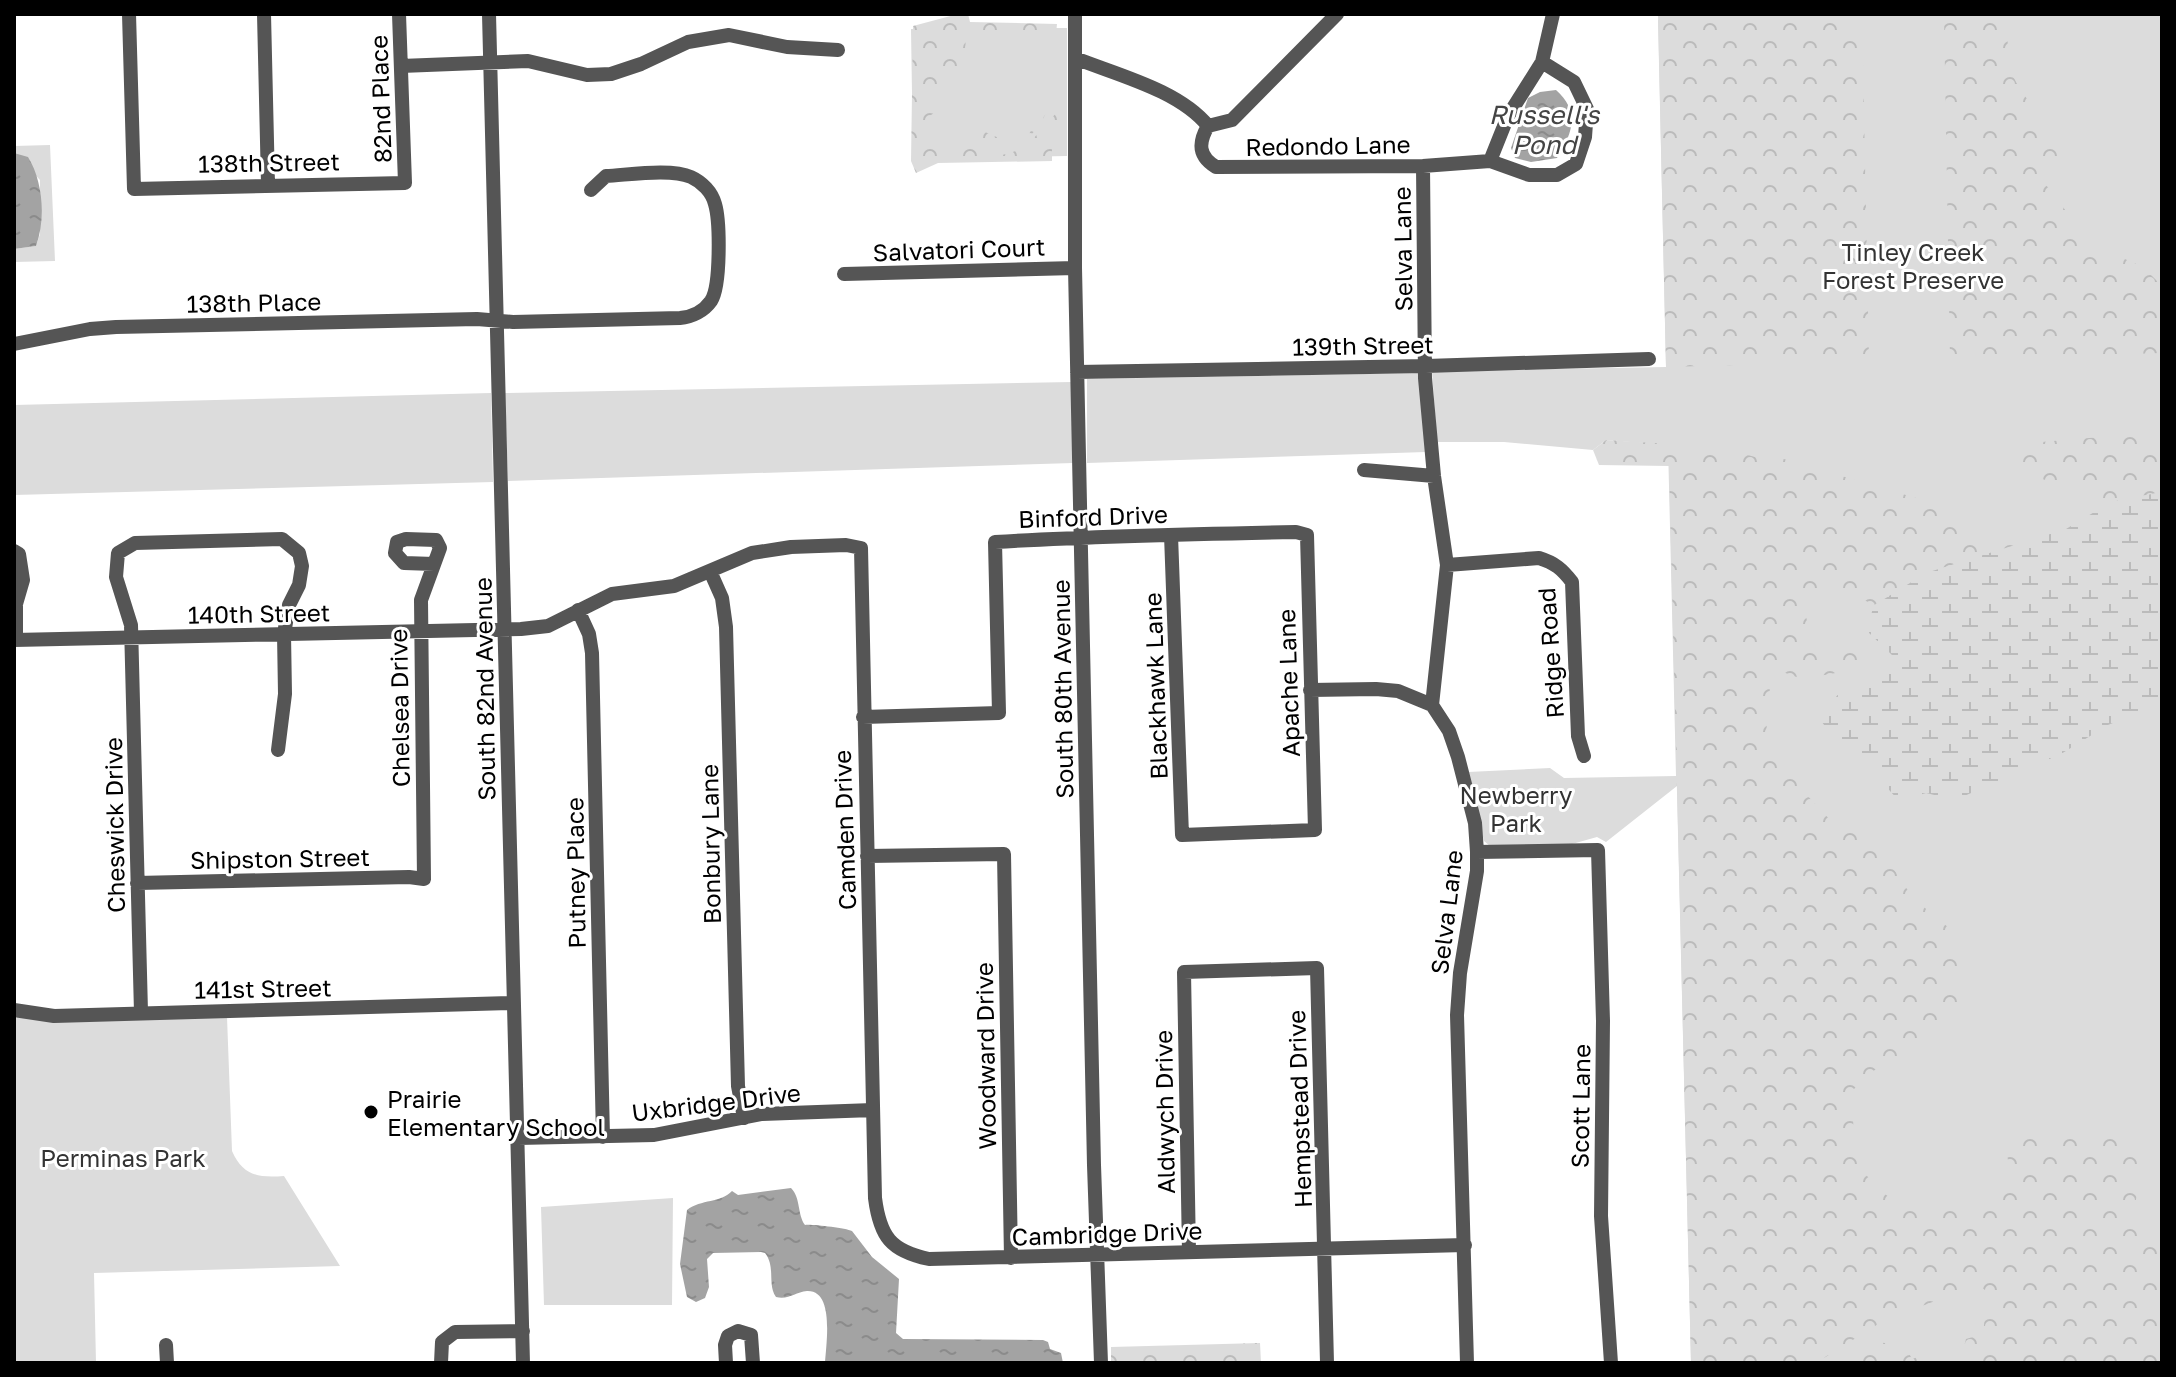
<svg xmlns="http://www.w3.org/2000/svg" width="2176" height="1377" font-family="'Golos Text',sans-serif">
	<defs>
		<pattern id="forest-crowns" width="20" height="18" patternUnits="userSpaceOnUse" patternTransform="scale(2)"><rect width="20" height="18" fill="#dcdcdc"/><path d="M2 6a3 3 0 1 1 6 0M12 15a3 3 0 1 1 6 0" fill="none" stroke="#bbb"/></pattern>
		<pattern id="wetland-marsh" width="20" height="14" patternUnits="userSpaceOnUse" patternTransform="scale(2)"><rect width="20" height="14" fill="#dcdcdc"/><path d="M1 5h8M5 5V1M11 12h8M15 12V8" fill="none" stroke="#bbb"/></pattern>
		<pattern id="water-ripples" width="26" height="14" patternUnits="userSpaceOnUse" patternTransform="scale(2)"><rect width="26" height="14" fill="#a3a3a3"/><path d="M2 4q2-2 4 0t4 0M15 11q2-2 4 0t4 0" fill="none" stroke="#8b8b8b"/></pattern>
	</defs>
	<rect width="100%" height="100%" fill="#fff"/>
	<path fill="#dcdcdc" d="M1658 14H2162V1363H1691L1677 786 1606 842 1597 837 1572 844 1490 846 1484 841 1468 772 1550 768 1564 778 1676 776 1668 445 1606 440 1593 450 1504 442H1437L1432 371 1666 367Z
		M1067 28V156L913 159 911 29Z
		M50 145 55 261 14 262V249L36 246 40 234V180L14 153V146Z
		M1419 373 1426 452 1087 463V379Z
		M1072 382 1073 463 508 481 505 393Z
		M491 393 493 482 14 495V405Z
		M17 1017H227L232 1151C243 1176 259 1178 284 1176L340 1266 94 1273 96 1363H14V1022Z
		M673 1198 672 1305H544L541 1207Z"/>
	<path fill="url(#forest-crowns)" d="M958 14H968L970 22 1057 24 1056 34 966 36 964 68 954 77 936 102 937 111 928 117 941 139 935 149 938 153C956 155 964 148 980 147L988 156C1027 156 1035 135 1059 110L1056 130 1039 143 1052 144V161L938 163 916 173 911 161 913 26Z
		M1713 14H1862L1869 361 1666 367 1658 20Z
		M1944 14H2007C2008 35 2006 63 2016 82 2032 110 2051 122 2060 156L2043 181 2069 215 2102 249 2143 267 2162 286V353L1950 359Z
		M1048 107C1038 138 1009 159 979 140V135L985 132 1006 141 1026 138Z
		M2162 432V492L2111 502 2016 470 2015 453 2028 443Z
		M1606 440 1719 447 1755 457 1764 453 1933 503 1973 533 2021 544 1926 573 1873 606 1850 589 1819 587 1804 605 1809 632 1825 647 1851 648 1863 653 1858 669 1802 679 1769 667 1770 702 1766 732 1774 753 1806 774 1804 792 1833 823 1859 830 1881 840 1887 859 1913 898 1955 933 1969 960 1955 975 1959 1001 1904 1052 1870 1073 1853 1090C1854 1115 1850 1147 1863 1169 1873 1189 1900 1208 1922 1210 1946 1214 1995 1210 2006 1185 2011 1175 2007 1154 2006 1142L2033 1133 2137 1138 2142 1172 2135 1204 2141 1224 2162 1243V1363H1967L1962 1355 1966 1339 1983 1334 1985 1316 1993 1303 1984 1289 1961 1291 1883 1321 1816 1363H1691L1669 466 1599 465 1593 450Z
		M1878 1342 1905 1346 1912 1359 1924 1355 1928 1363H1842Z
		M1260 1343 1261 1363H1111V1347Z"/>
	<path fill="url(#wetland-marsh)" d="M2162 492V703L2108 725 2061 754 1955 800 1926 793 1899 801 1882 782 1870 756 1838 744 1819 718 1840 692 1866 681 1892 655 1868 632 1873 606 1926 573 2066 529 2111 502Z"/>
	<path fill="url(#water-ripples)" d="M1556 90C1581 112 1572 134 1557 158L1531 162 1515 158 1511 148 1528 98 1540 92Z
		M14 153 28 157C43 181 46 219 36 246L14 249Z
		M791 1188C801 1198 797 1214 805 1225 811 1224 845 1228 852 1231L872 1257 899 1279 896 1333 903 1339 1043 1340 1048 1342 1050 1349 1061 1353 1063 1363H825C826 1344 835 1290 807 1291 795 1292 789 1300 776 1297 767 1284 776 1267 765 1253L761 1252 713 1253 707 1259 709 1287 705 1298 696 1302 687 1297 680 1264 687 1210C701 1199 721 1203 732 1191L738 1195Z"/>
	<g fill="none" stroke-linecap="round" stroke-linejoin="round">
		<path stroke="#555" stroke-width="14" d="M129 14 134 189 405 183 399 14
			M264 14 268 184
			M489 14 523 1363
			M1075 14V268L1094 1165 1101 1363
			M1075 58C1117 75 1179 90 1208 126L1232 120 1337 14
			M401 66 528 61 587 75 611 74 641 64 688 42 729 35 787 47 838 50
			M1208 126C1198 143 1198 156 1216 167L1423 166 1490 161 1529 175H1557L1576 164 1585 137 1587 109 1574 82 1542 62 1553 14
			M1490 161 1508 116 1542 62
			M1423 166 1425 378 1434 476 1447 565 1432 705 1449 731 1458 757 1475 823 1477 852V871L1460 973 1457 1015 1467 1363
			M844 274 1075 268
			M14 344 90 329 116 327 477 319 513 322 680 318C692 317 704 311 711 301 721 286 720 221 715 204 712 192 702 182 691 177 671 168 628 175 606 176L591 190
			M1077 372 1426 366 1649 359
			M1364 470 1434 476
			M14 551 19 554 23 580 16 604V640
			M1447 565 1539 558C1555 563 1562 569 1572 582L1578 736 1584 756
			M710 571 722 598 726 627 738 1086 744 1118
			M578 610 589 634 592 653 603 1137
			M14 640 521 629 548 626 612 594 674 586 752 553 791 547 846 545 861 548 875 1198C880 1237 891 1251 929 1259L1465 1245
			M1310 690 1376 689 1398 691 1432 705
			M863 717 999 713 995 542C1095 536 1195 534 1296 532L1307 535 1315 830 1182 835 1171 535
			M1477 852 1598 850 1603 1021 1601 1216 1611 1363
			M867 856 1004 854 1011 1258
			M137 883 409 877 424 879 421 600 440 548 436 540 406 539 397 542 395 553 404 563 434 564
			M14 1010 54 1016 514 1003
			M141 1012 131 625 116 577 118 553 135 543 282 539 299 553 302 566 299 585 289 605 284 634 285 694 278 750
			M518 1138 654 1135 762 1114 873 1110
			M1189 1252 1184 972 1317 968 1327 1363
			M166 1345 167 1363
			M441 1363 442 1342 455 1332 523 1331
			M726 1363 725 1345 728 1336 738 1331 751 1335 753 1363"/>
	</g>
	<circle fill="#000" stroke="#fff" stroke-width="3" cx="371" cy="1112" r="8"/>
	<g text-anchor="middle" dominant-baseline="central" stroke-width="6" stroke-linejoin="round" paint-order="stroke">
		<g font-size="24" fill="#000" stroke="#fff">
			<text transform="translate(380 99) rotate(-92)">82nd Place</text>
			<text transform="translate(1328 145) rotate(-1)">Redondo Lane</text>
			<text transform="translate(269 162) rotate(-1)">138th Street</text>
			<text transform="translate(959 249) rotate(-2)">Salvatori Court</text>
			<text transform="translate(1402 249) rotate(-91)">Selva Lane</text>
			<text transform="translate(254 302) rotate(-1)">138th Place</text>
			<text transform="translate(1363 345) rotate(-1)">139th Street</text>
			<text transform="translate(1093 516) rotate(-2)">Binford Drive</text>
			<text transform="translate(259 613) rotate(-1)">140th Street</text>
			<text transform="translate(1550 653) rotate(-94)">Ridge Road</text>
			<text transform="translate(1288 683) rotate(-92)">Apache Lane</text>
			<text transform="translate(1155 686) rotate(-92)">Blackhawk Lane</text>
			<text transform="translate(484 689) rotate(-91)">South 82nd Avenue</text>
			<text transform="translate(1062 689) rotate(-91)">South 80th Avenue</text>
			<text transform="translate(399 708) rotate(-91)">Chelsea Drive</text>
			<text transform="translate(114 825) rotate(-91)">Cheswick Drive</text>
			<text transform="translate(844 830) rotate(-92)">Camden Drive</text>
			<text transform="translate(710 844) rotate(-91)">Bonbury Lane</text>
			<text transform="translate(280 858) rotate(-1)">Shipston Street</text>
			<text transform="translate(575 873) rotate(-91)">Putney Place</text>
			<text transform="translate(1446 912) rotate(-83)">Selva Lane</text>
			<text transform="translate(263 988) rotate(-1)">141st Street</text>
			<text transform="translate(985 1056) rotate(-91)">Woodward Drive</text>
			<text transform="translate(716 1102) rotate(-7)">Uxbridge Drive</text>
			<text transform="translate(1580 1106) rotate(-89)">Scott Lane</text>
			<text transform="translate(1299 1109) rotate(-92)">Hempstead Drive</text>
			<text transform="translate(1164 1112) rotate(-91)">Aldwych Drive</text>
			<text transform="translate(1107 1233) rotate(-2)">Cambridge Drive</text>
		</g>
		<g font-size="24" fill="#333" stroke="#fff">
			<text x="1913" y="251">Tinley Creek<tspan x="1913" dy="28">Forest Preserve</tspan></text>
			<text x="1516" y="794">Newberry<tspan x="1516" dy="28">Park</tspan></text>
			<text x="123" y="1157">Perminas Park</text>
		</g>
		<g font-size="24" fill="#000" stroke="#fff" text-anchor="start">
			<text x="387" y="1098">Prairie<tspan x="387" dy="28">Elementary School</tspan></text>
		</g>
		<g font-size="26" font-style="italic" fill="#444" stroke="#fff">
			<text x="1544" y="114">Russell's<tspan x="1544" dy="30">Pond</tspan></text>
		</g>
	</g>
	<rect width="2176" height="1377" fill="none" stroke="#000000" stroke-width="32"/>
</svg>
